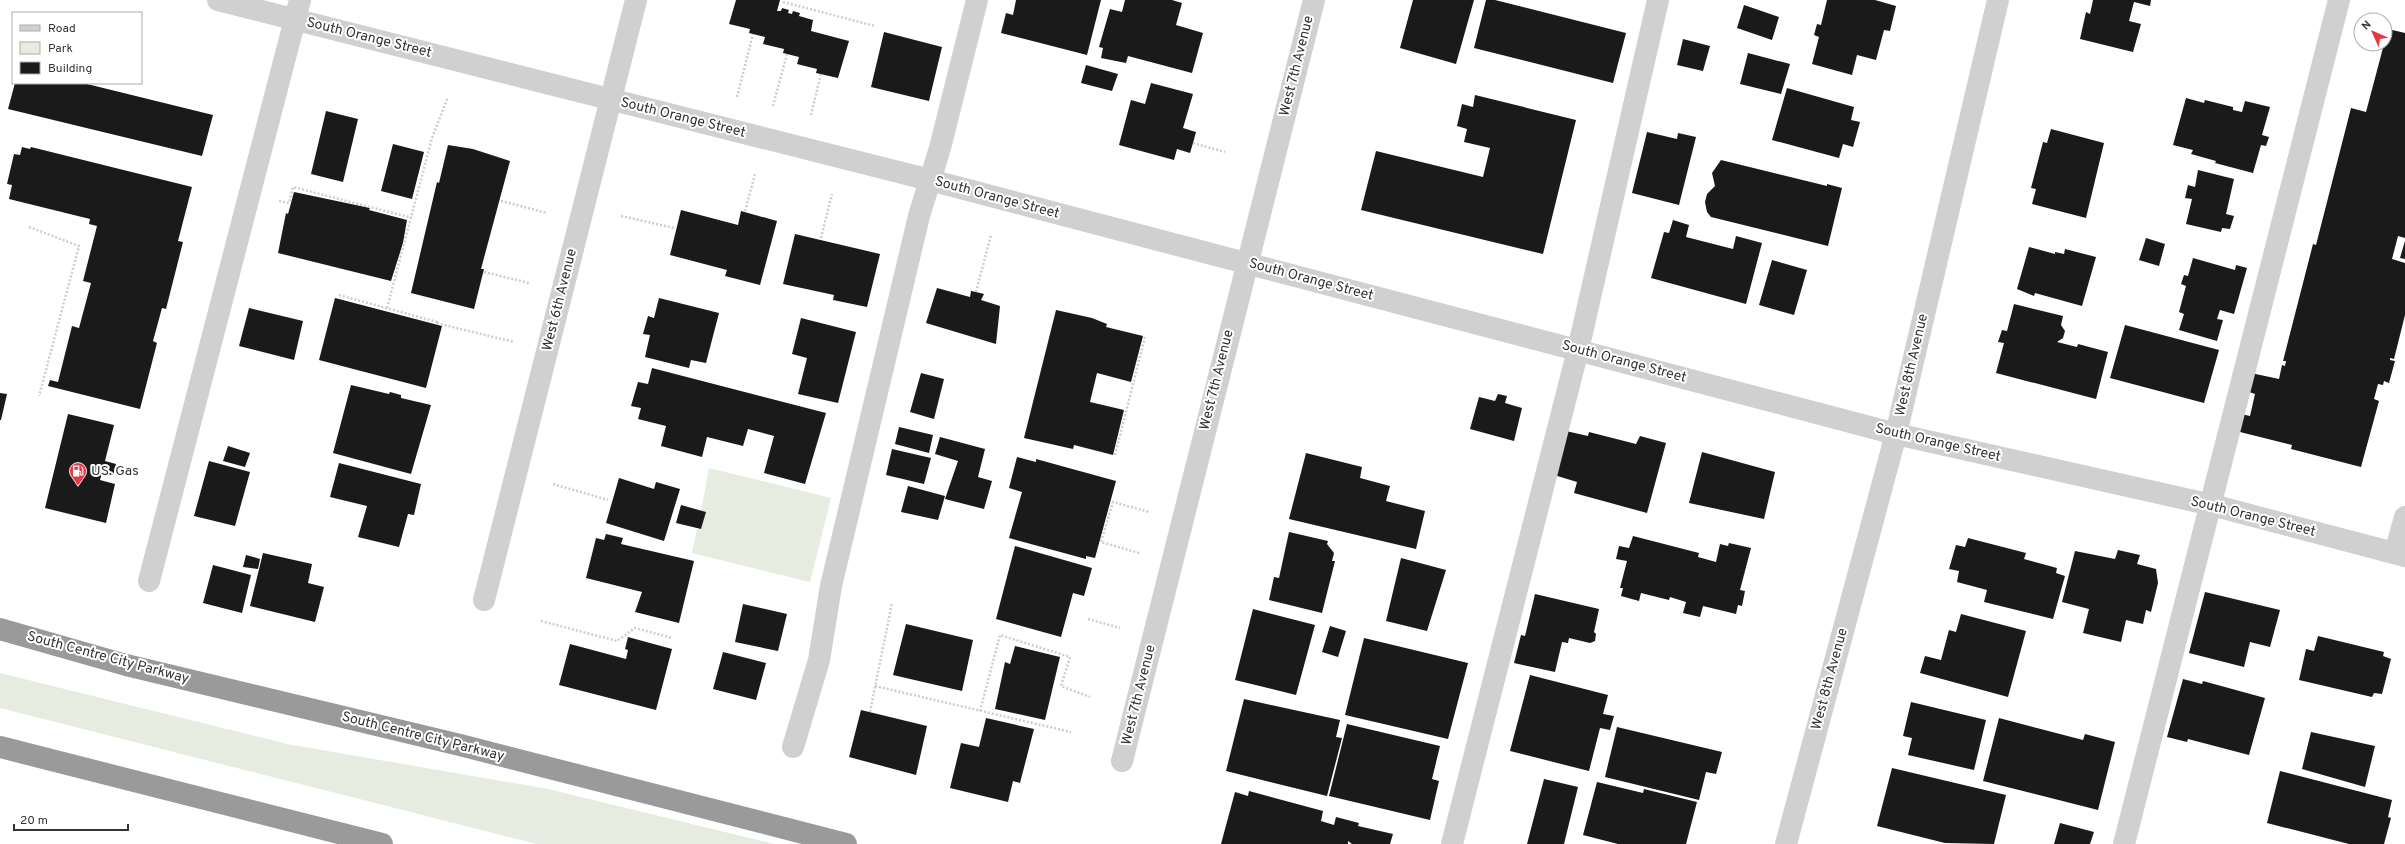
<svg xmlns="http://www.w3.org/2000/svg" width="2405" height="844" font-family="Overpass,sans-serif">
	<rect width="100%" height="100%" fill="#fff"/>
	<path fill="#e6ecdf" d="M709 468 831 498 810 582 692 553 697 529H701L706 512 701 511Z
		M0 673 287 744 548 789 774 844H537L0 708Z"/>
	<path fill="#1a1a1a" d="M736 0H780L777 11H781L782 8 789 10 788 13 792 14 793 11 800 13 799 16 813 20 811 31 849 41 838 78 816 73 817 69 797 64 799 57 783 53 784 49 763 44 765 37 749 33 750 29 729 24Z
		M1016 0H1101L1087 55 1001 33 1006 13 1013 15Z
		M1125 0H1172L1182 3 1176 25 1203 33 1192 73 1128 56 1126 63 1101 58 1103 48 1099 47 1110 9 1122 12Z
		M1413 0H1474L1456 64 1400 48Z
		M1486 0H1495L1626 33 1613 83 1474 48Z
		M1827 0H1875L1896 6 1890 31 1884 30 1876 60 1857 55 1852 75 1812 64 1819 37 1814 35 1817 24 1821 25Z
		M2093 0H2151L2150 6 2134 2 2129 21 2141 24 2133 52 2080 39 2086 12 2090 14Z
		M1744 5 1779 17 1772 40 1737 28Z
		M2388 29 2405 33V238L2398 236 2392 259 2405 263V315L2394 359 2390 358V360L2395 361 2389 383 2384 381 2383 385 2378 384 2374 399 2379 401 2361 467 2291 449 2292 445 2236 431 2241 414 2250 416 2255 394 2246 391 2251 373 2279 379 2282 365 2285 366 2286 361H2283L2313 244 2316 245 2351 108 2366 112Z
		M884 32 942 47 929 101 871 87Z
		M1683 39 1710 46 1703 71 1677 65Z
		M1748 53 1790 64 1781 94 1740 84Z
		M1086 65 1118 74 1112 91 1081 83Z
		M15 83H83L213 115 202 156 8 109Z
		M1151 83 1193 94 1183 128 1196 132 1193 143 1190 153 1177 149 1174 160 1119 145 1131 100 1145 104Z
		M1787 88 1854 107 1851 120 1860 122 1853 147 1843 144 1839 158 1772 140Z
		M1475 95 1576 120 1543 254 1361 210 1376 151 1483 177 1490 148 1464 142 1467 129 1457 126 1462 104 1473 107Z
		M2186 98 2204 103 2205 100 2233 107V110L2242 112 2245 101 2270 107 2262 135 2269 137 2266 146 2261 145 2253 173 2215 163 2216 161 2191 154 2193 150 2173 145Z
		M326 111 358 119 343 182 311 174Z
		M2051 129 2104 143 2086 218 2032 204 2036 189 2031 188 2043 142 2047 143Z
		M1647 132 1677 139 1678 133 1696 137 1679 205 1632 193Z
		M393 144 424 152 412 199 381 191Z
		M448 145 473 149 510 161 481 269H484L474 309 411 293 437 182 439 183Z
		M22 147 30 149 31 147 192 187 178 241 183 242 166 309 162 308 153 341 157 343 140 409 48 386 50 380 58 382 72 326 79 328 91 283 83 281 97 226 89 224 90 219 9 199 12 185 7 184 14 154 20 155Z
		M1721 160 1827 186V184L1842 188 1828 246 1711 217 1707 212 1705 202 1707 194 1715 186 1712 173Z
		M2198 170 2234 179 2226 214 2234 216 2230 229 2222 228 2221 232 2186 224 2192 199 2185 198 2188 185 2195 187Z
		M294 192 370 208 369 210 407 220 403 243 391 281 278 253 286 213 288 214Z
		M681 210 738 225 741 211 777 221 760 285 725 276 727 270 670 255Z
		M1673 220 1689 225 1686 237 1733 249 1736 236 1762 243 1746 304 1651 278 1664 232 1669 233Z
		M795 234 880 254 867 307 833 300 834 295 783 284Z
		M2146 238 2165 244 2159 266 2139 260Z
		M2405 241V259L2400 258Z
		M2029 247 2055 254V252L2064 254 2065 249 2096 257 2082 306 2035 293 2034 296 2017 289Z
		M2193 258 2235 270 2236 265 2247 268 2234 314 2220 310 2217 319 2223 320 2217 341 2179 330 2184 314 2179 312 2186 286 2181 284 2184 275 2188 276Z
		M1772 260 1807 270 1794 315 1759 305Z
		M937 288 970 297 971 291 976 292 984 294 981 300 1000 306 996 344 926 323Z
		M335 298 442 326 426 388 319 360Z
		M659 298 719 313 706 363 691 360 689 368 645 357 650 335 643 334 648 316 654 318Z
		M2014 304 2063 316 2061 325 2065 331 2063 338 2057 342 2077 347 2078 344 2108 352 2096 399 1996 373 2004 343 1998 342 2002 330 2007 331Z
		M249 308 303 321 294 360 239 346Z
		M1056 310 1092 318 1107 324 1106 327 1143 336 1131 382 1097 373 1090 402 1124 410 1113 455 1074 445 1073 449 1024 438Z
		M801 318 856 332 838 403 798 394 807 358 792 354Z
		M2125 325 2219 350 2204 403 2110 378Z
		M652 368 826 413 805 484 764 473 774 436 748 429 743 446 707 437 702 457 661 446 666 426 638 419 641 408 631 406 638 382 648 384Z
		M921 373 944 379 934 419 910 412Z
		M351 385 389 394 390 392 401 395V398L431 405 411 474 333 453Z
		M0 393 7 394 1 420H0Z
		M1498 394 1507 396 1505 403 1522 408 1514 441 1470 429 1479 397 1495 401Z
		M68 414 114 425 105 461 116 464 113 475 102 473 100 480 115 484 106 523 45 508Z
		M899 427 933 435 929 453 895 444Z
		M1566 431 1588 436 1589 432 1636 444 1640 436 1666 443 1647 513 1574 493 1577 482 1554 475Z
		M940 437 985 449 978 477 992 481 984 509 945 499 958 461 935 454Z
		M228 446 250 453 245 467 223 461Z
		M892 449 931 458 924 484 886 475Z
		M1702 452 1775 472 1764 519 1689 503Z
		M1306 453 1362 467 1360 478 1390 486 1386 501 1425 511 1416 549 1289 519Z
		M1017 457 1036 462V459L1116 481 1095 558 1086 556V559L1009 538 1022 492 1009 488Z
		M209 461 250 472 235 526 194 516Z
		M339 463 421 484 414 515 408 514 399 547 358 537 367 506 330 497Z
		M619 478 654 489 656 482 680 489 664 541 606 523Z
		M908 486 945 496 938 520 901 512Z
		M681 505 706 512 701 529 676 523Z
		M1289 532 1328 541 1327 544 1334 553 1332 561H1335L1322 613 1269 600 1274 577 1279 578Z
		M606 534 623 538 621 544 694 561 679 623 635 612 642 592 586 578 596 538 604 540Z
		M1633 536 1699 553 1698 557 1716 562 1720 544 1728 546 1729 543 1751 548 1740 590 1745 591 1742 606 1738 605 1736 614 1703 606 1700 617 1683 613 1686 602 1670 597 1669 600 1641 593 1639 601 1621 596 1623 588H1620L1627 561 1616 559 1619 546 1629 548Z
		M1968 538 2026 553 2024 559 2057 568 2056 573 2065 576 2053 619 1984 602 1987 590 1957 582 1959 571 1949 569 1956 545 1965 547Z
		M1015 546 1092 568 1084 596 1073 593 1061 637 996 619Z
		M2118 550 2140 555 2137 564 2156 569 2158 583 2151 612 2146 610 2143 624 2126 620 2121 642 2083 633 2089 609 2062 602 2075 551 2115 559Z
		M263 553 312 564 308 583 324 587 315 622 250 606Z
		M246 555 260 559 258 569 243 567Z
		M1401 558 1446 570 1427 631 1386 621Z
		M213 565 251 575 242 613 203 603Z
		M2205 592 2280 610 2270 647 2250 642 2244 667 2189 653Z
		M1535 594 1599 609 1594 632 1596 634 1595 641 1590 643 1569 638 1568 643 1562 642 1555 672 1514 663 1521 635 1525 636Z
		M743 604 787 614 778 651 735 642Z
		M1253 609 1315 625 1296 695 1235 680Z
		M1961 614 2026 631 2008 697 1920 673 1925 656 1941 660 1949 630 1956 632Z
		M906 624 973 640 962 691 893 675Z
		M1330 626 1346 631 1338 657 1322 652Z
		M2318 636 2384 652 2383 656 2391 659 2382 694 2374 693 2372 697 2299 680 2306 649 2314 651Z
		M628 637 672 649 656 710 559 685 570 644 626 659 628 650 625 649Z
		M1364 638 1468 663 1448 739 1345 715Z
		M1015 646 1060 657 1045 720 995 709 1005 662 1010 664Z
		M723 652 766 663 756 700 713 689Z
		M1530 675 1608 695 1603 714 1614 716 1610 730 1600 728 1589 771 1510 751Z
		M2183 679 2202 684 2203 681 2265 698 2249 755 2188 739 2187 742 2167 737Z
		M1244 699 1340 720 1336 737 1342 738 1327 796 1226 771Z
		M1911 702 1986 720 1974 770 1908 755 1912 738 1903 736Z
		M861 710 927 726 916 775 849 757Z
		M986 718 1034 729 1020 783 1013 781 1008 802 950 788 961 743 979 747Z
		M1999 718 2083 740 2085 734 2115 742 2098 810 1983 781Z
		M1347 724 1440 746 1432 779 1439 781 1430 820 1329 796Z
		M1617 727 1722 752 1716 774 1706 772 1699 800 1605 777Z
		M2311 732 2375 746 2365 787 2302 769Z
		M1892 768 2006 795 1994 844 1945 843 1877 826Z
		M2280 771 2392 800 2388 817 2391 818 2384 844H2349L2267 823Z
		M1544 779 1578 787 1564 844H1527Z
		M1597 782 1643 793 1644 789 1697 802 1686 844H1618L1583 835Z
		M1249 791 1323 811 1321 821 1334 825 1336 817 1359 823 1358 826 1393 834 1390 844H1352L1348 841V844H1221L1235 792 1248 796Z
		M2060 823 2094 832 2090 844H2054Z"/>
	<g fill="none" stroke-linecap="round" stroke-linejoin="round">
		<path stroke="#cdcdcd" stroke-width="2.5" stroke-dasharray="2 2" stroke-linecap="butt" d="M783 2 875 26
			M737 97 753 34
			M773 106 787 54
			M811 115 821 74
			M1193 143 1225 152
			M279 201 289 203 293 187 412 218
			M501 201 547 213
			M745 211 755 174
			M621 216 674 228
			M29 227 79 246 39 396
			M821 238 832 194
			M484 272 529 283
			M976 292 991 235
			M339 295 437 322 436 323 514 342
			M387 308 432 138 448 97
			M1115 455 1145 337
			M553 484 608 500
			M1139 553 1101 542 1113 502 1149 512
			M1088 619 1120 628
			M541 621 617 641 635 628 672 638
			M875 686 1071 732
			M980 711 1000 635 1070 657 1061 686 1090 697
			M870 712 892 603"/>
		<path stroke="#d0d0d0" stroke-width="22" d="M2395 553 2405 517
			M149 581 300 0
			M793 747 819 660 831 586 919 216 940 148 977 0
			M1452 844 1578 350 1658 0
			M2124 844 2339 0"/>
		<path stroke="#d0d0d0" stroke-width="22" d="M218 0 930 180 1896 434 2212 505 2405 556
			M484 600 636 0
			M1122 761 1314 0
			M1786 844 1896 434 1998 0"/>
		<path stroke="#9a9a9a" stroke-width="22" d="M0 629 126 665 460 745 846 844
			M0 747 382 844"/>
	</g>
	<defs>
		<g id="fuel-pin" transform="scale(0.9)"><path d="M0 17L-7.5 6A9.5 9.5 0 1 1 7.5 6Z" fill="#e63946" stroke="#fff"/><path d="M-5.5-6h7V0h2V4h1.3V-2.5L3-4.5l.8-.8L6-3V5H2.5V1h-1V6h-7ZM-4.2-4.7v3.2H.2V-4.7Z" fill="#fff"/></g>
	</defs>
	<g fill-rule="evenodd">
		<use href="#fuel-pin" x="78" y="471"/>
	</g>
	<g text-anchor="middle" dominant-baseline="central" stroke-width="4" stroke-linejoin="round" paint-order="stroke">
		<g font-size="14" fill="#333" stroke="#fff">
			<text transform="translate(369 38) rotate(14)">South Orange Street</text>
			<text transform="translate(1297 66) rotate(-76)">West 7th Avenue</text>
			<text transform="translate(683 118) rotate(14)">South Orange Street</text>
			<text transform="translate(997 198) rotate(15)">South Orange Street</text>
			<text transform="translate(1311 280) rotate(15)">South Orange Street</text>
			<text transform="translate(560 300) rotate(-76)">West 6th Avenue</text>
			<text transform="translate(1624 362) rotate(15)">South Orange Street</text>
			<text transform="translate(1912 365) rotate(-77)">West 8th Avenue</text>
			<text transform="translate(1217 380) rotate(-76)">West 7th Avenue</text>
			<text transform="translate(1938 443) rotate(13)">South Orange Street</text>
			<text transform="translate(2253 517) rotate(14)">South Orange Street</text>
			<text transform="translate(108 658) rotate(15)">South Centre City Parkway</text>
			<text transform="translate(1830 679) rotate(-75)">West 8th Avenue</text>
			<text transform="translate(1139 695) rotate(-76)">West 7th Avenue</text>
			<text transform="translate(423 737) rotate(14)">South Centre City Parkway</text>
		</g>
		<g font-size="14" fill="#333" stroke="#fff" text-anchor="start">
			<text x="91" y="471">US. Gas</text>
		</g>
	</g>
	<rect x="12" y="12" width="130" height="72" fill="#ffffff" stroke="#adadad"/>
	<rect x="20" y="25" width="20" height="6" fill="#d0d0d0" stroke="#adadad"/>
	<text x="48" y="32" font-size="12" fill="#333333">Road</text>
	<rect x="20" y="42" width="20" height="12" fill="#e6ecdf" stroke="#adadad"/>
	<text x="48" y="52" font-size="12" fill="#333333">Park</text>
	<rect x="20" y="62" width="20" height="12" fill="#1a1a1a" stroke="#adadad"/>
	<text x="48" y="72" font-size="12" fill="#333333">Building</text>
	<g transform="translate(2373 32) rotate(315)"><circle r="19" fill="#ffffff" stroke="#adadad"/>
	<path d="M0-3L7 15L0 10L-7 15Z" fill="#e63946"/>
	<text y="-6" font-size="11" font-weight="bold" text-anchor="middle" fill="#333333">N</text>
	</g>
	<path d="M14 824v6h114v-6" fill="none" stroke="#333333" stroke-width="2"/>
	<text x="20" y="824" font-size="12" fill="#333333" stroke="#ffffff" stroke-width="3" paint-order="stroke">20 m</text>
</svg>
